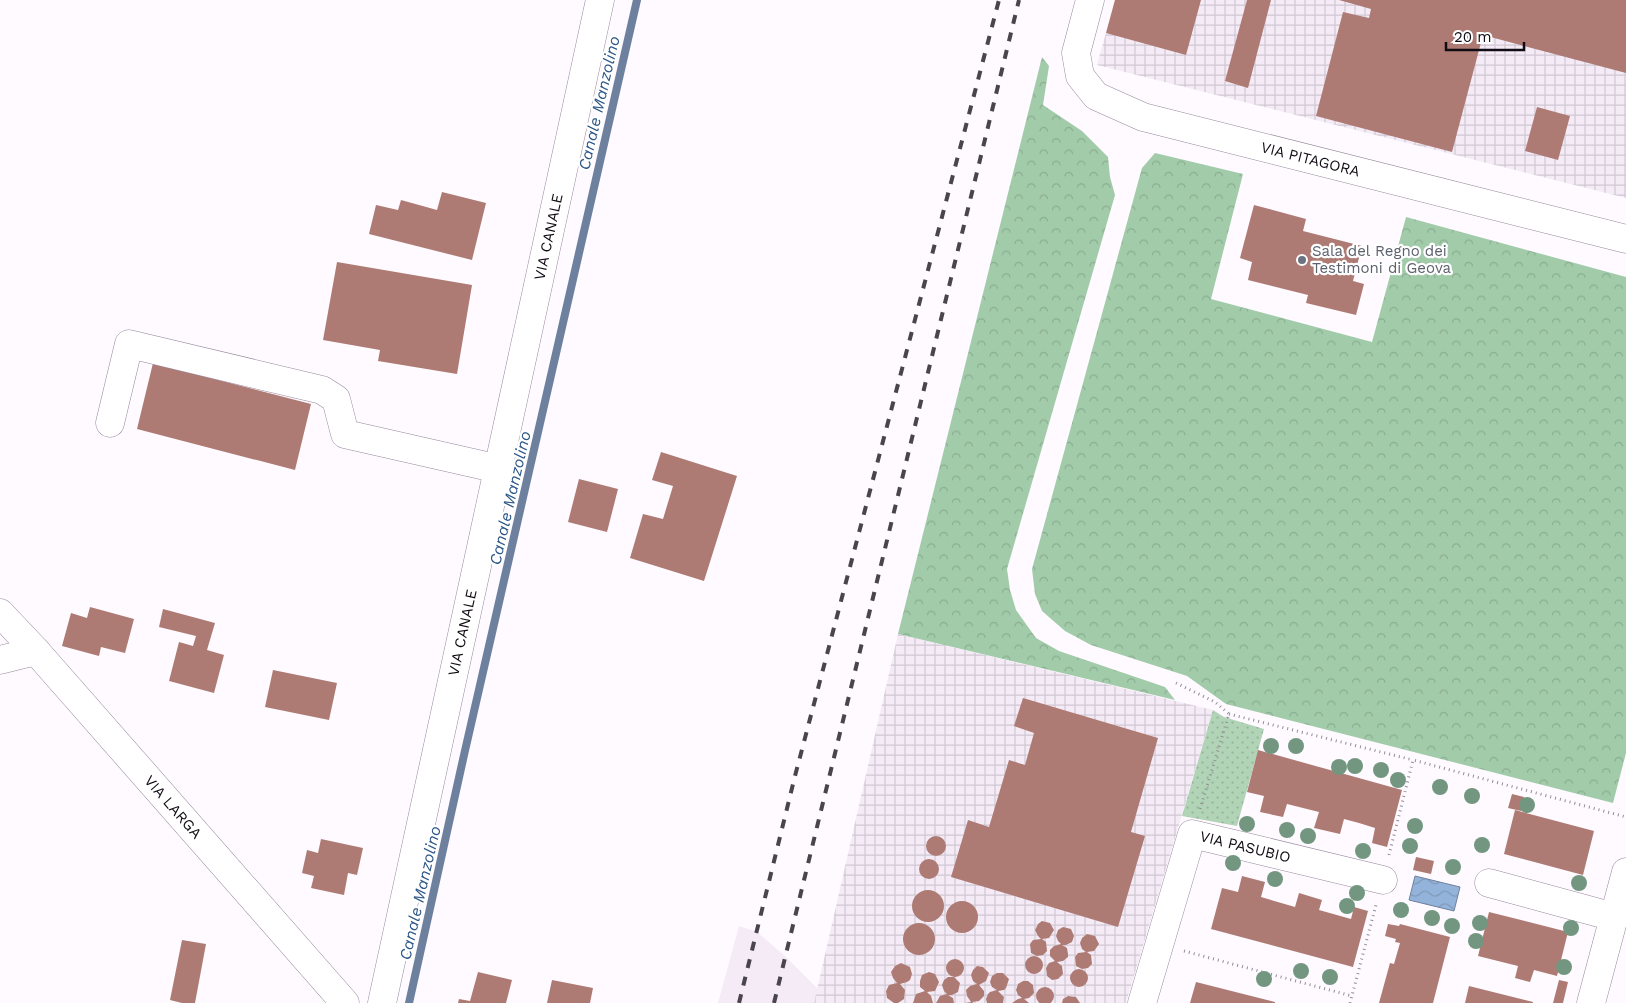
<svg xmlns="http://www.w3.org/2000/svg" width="1626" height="1003" font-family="'Work Sans',sans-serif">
	<defs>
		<pattern id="industrial-grid" width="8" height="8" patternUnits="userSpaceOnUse" patternTransform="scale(1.25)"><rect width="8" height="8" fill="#f4ebf7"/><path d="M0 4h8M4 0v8" fill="none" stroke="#d0c8d3"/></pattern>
		<pattern id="grass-dots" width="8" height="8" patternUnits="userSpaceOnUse" patternTransform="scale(1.25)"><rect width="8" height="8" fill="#b1d3b6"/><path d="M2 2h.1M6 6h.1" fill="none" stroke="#97b49c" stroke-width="1.8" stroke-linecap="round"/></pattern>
		<pattern id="forest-crowns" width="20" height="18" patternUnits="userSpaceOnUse" patternTransform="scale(1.25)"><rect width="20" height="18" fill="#a2cba9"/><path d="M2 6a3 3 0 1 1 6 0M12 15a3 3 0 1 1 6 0" fill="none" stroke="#8aad91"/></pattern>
		<pattern id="water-waves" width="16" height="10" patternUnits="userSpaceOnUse" patternTransform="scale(1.25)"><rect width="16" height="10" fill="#94b3da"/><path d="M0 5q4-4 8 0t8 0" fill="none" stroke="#7f99ba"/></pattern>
	</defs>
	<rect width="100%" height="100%" fill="#fefaff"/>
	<path fill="#f4ebf7" d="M739 926 757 932 786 957 818 989 814 1003H718Z"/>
	<path fill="url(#industrial-grid)" d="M1115 0H1626V198L1097 65Z
		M898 634 1213 710 1126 1003H814Z"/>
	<path fill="url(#grass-dots)" d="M1213 710 1224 717 1264 729 1237 826 1182 816Z"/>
	<path fill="url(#forest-crowns)" d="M1042 57 1049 66 1043 105 1082 131 1108 157 1110 177 1115 195 1007 569 1010 590 1016 610 1036 638 1059 651 1165 687 1175 700 898 634Z
		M1155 153 1243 174 1211 299 1372 342 1406 217 1626 277V753L1613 803 1226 704 1187 676 1091 645 1065 631 1042 611 1035 594 1032 569 1142 168Z"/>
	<path fill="url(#water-waves)" stroke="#6d819e" d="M1415 876 1460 887 1454 911 1409 900Z"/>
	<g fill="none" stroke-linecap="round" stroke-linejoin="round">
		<path stroke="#6d819e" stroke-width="8" d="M409 1003 464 755 637 0"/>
	</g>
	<path fill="#ae7b74" d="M1115 0H1201L1186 55 1106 33Z
		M1247 0H1271L1248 88 1225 81Z
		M1339 0H1626V73L1483 35 1452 152 1316 116 1343 12 1369 18 1371 9Z
		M1537 107 1570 116 1558 160 1525 151Z
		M442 192 486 203 472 260 369 234 376 205 398 210 401 200 437 210Z
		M1254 205 1306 219 1303 231 1362 246 1353 281 1364 284 1356 315 1306 303 1308 295 1248 280 1252 262 1240 258Z
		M337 262 472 285 457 374 378 361 380 350 323 340Z
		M153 363 311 404 295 470 137 429Z
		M661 452 737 476 704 581 630 558 643 514 663 519 673 486 652 480Z
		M579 479 618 489 607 532 568 522Z
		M90 607 134 619 125 653 101 647 99 656 62 646 71 613 87 618Z
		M163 609 215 623 207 650 224 655 214 693 169 681 179 642 193 646 196 636 159 627Z
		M273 670 337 683 329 720 265 707Z
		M1023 698 1158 738 1131 832 1145 836 1118 927 951 877 968 820 989 827 1009 760 1025 765 1034 733 1014 726Z
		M1258 750 1402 790 1387 847 1372 843 1375 828 1359 823 1344 819 1340 834 1314 828 1319 812 1287 804 1283 817 1260 812 1264 796 1247 792Z
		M1512 794 1524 797 1521 811 1508 808Z
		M1515 810 1594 831 1583 875 1504 854Z
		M926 846a10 10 0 1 1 20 0a10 10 0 1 1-20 0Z
		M321 839 363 848 357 875 348 873 344 895 311 888 314 876 302 873 307 850 318 853Z
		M1416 857 1434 861 1431 874 1413 870Z
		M919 869a10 10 0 1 1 20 0a10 10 0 1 1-20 0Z
		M1242 876 1265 882 1261 897 1295 907 1299 893 1322 900 1319 910 1351 919 1354 907 1368 911 1353 967 1211 929 1222 888 1238 892Z
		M912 906a16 16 0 1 1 32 0a16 16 0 1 1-32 0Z
		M946 917a16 16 0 1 1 32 0a16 16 0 1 1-32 0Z
		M1489 912 1568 932 1557 976 1534 970 1530 982 1515 978 1518 966 1478 956Z
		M1042 921 1050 923 1054 930 1049 938 1042 939 1046 942 1047 951 1043 955 1037 956 1031 953 1030 944 1033 940 1041 939 1038 936 1035 930 1038 924Z
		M903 939a16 16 0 1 1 32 0a16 16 0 1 1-32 0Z
		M1388 924 1399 926 1400 924 1450 937 1433 1003H1379L1390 963 1394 964 1400 943 1395 942 1396 939 1385 936Z
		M1063 927 1071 929 1074 936 1072 942 1066 945H1062L1067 948 1068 954V957L1063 961 1057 962 1062 966 1063 974 1058 979 1052 980 1047 976 1046 968 1049 963 1055 961 1050 956V950L1054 946 1061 944 1058 941 1056 936 1058 930Z
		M1087 934 1095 936 1099 944 1094 951 1087 952 1091 955 1092 964 1088 968 1082 969 1076 966 1075 957 1078 953 1086 952 1082 949 1080 943 1082 938Z
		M182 940 206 944 195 1003H182L170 1000Z
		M1025 965a9 9 0 1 1 18 0a9 9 0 1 1-18 0Z
		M946 968a9 9 0 1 1 18 0a9 9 0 1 1-18 0Z
		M901 963 910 967 912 974 910 980 907 982 900 984 905 990 904 999 898 1003H894L887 998 886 991 889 985 897 983 893 978 891 972 895 966Z
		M977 966 983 967 989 973 986 981 979 985 984 991V996L979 1001 972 1002 974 1003H965L971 1002 967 996 966 990 970 986 977 984 973 981 971 975 973 970Z
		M1070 978a9 9 0 1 1 18 0a9 9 0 1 1-18 0Z
		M478 972 512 980 506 1003H458L459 999 470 1001Z
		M929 972 935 974 939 982 935 991 927 992 931 996 933 1003H913L916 994 925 991 920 987V981L922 975Z
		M997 973H1003L1009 979 1006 988 1004 990 998 991 1004 997 1003 1003H987L986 999 988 994 990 992 997 990 992 987 990 982 992 976Z
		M948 977H954L960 983 958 992 952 995H948L953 998 954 1003H936L940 996 947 994 944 991 942 985 944 980Z
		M552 980 593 988 590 1003H547Z
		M1559 980 1568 982 1563 1003H1553Z
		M1023 981H1028L1033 985 1034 993 1029 998 1024 999 1029 1003H1012L1018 999 1022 998 1018 995 1016 990 1018 984Z
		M1196 982 1275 1002V1003H1190Z
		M1469 986 1533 1002V1003H1465Z
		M1036 996a9 9 0 1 1 18 0a9 9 0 1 1-18 0Z
		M1068 996 1076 997 1080 1003H1062L1063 999Z"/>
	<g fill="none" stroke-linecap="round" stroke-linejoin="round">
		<g stroke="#98889e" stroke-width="29">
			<g id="minor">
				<path id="s1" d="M1090 0 1076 53 1080 76 1096 96 1143 117 1626 239"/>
				<path d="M110 423 129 344 322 390 336 399 345 434 499 469"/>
				<path id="s2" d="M0 613 36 651 345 1003"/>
				<path d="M0 660 36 651"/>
				<path d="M1489 883 1614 917"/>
				<path id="s3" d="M382 1003 600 0"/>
				<path id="s4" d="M1142 1003 1192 834 1383 880"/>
				<path d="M1591 1003 1626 872"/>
			</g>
		</g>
		<path stroke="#928d93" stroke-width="3" stroke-dasharray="1 4" stroke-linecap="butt" d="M1176 683 1215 702 1229 714 1200 809
			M1229 714 1413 760
			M1389 855 1413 760 1626 817
			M1184 951 1352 996
			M1350 1003 1376 905"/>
		<use href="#minor" stroke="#fff" stroke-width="28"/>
		<path stroke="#4a454c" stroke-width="4" stroke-dasharray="9 9" stroke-linecap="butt" d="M739 1003 795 776 999 0
			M774 1003 1019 0"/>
	</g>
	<g fill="#729680">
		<circle cx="1271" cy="746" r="8"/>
		<circle cx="1296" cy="746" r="8"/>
		<circle cx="1355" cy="766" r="8"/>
		<circle cx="1339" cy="767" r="8"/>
		<circle cx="1381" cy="770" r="8"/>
		<circle cx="1398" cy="780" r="8"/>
		<circle cx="1440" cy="787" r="8"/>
		<circle cx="1472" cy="796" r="8"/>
		<circle cx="1527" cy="805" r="8"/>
		<circle cx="1247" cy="824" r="8"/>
		<circle cx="1415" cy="826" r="8"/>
		<circle cx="1287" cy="830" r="8"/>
		<circle cx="1308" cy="836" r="8"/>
		<circle cx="1482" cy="845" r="8"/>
		<circle cx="1410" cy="846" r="8"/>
		<circle cx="1363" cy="851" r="8"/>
		<circle cx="1233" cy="863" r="8"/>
		<circle cx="1453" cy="867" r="8"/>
		<circle cx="1275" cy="879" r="8"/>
		<circle cx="1579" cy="883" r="8"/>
		<circle cx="1357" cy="893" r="8"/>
		<circle cx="1347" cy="906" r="8"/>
		<circle cx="1401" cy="910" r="8"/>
		<circle cx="1432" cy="918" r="8"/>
		<circle cx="1480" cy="923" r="8"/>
		<circle cx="1452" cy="926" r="8"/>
		<circle cx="1571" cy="928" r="8"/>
		<circle cx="1476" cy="941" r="8"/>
		<circle cx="1564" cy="967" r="8"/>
		<circle cx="1301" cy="971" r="8"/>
		<circle cx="1330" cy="977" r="8"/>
		<circle cx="1264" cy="979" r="8"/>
	</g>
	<circle fill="#6b7280" stroke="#fff" stroke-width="2" cx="1302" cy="260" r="5"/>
	<g text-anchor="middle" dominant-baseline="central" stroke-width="4.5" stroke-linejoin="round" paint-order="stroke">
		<g font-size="15" fill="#110b13" stroke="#fff">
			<text stroke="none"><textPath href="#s1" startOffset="328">VIA PITAGORA</textPath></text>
			<text stroke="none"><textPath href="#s3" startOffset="784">VIA CANALE</textPath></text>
			<text stroke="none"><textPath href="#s3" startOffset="379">VIA CANALE</textPath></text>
			<text stroke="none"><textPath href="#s2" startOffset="260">VIA LARGA</textPath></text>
			<text stroke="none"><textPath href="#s4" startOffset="231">VIA PASUBIO</textPath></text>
		</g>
		<g font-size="15" fill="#5b616d" stroke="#fff" text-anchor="start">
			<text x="1312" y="251">Sala del Regno dei<tspan x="1312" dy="17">Testimoni di Geova</tspan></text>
		</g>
		<g font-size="16" font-style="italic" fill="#2b5687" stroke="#fff">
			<text transform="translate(599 103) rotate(-77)">Canale Manzolino</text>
			<text transform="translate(510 498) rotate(-77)">Canale Manzolino</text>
			<text transform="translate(420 893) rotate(-77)">Canale Manzolino</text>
		</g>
	</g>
	<path d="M1446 42v8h78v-8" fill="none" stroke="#110b13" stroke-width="2.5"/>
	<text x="1454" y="42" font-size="15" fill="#110b13" stroke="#ffffff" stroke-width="4" paint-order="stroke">20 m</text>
</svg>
